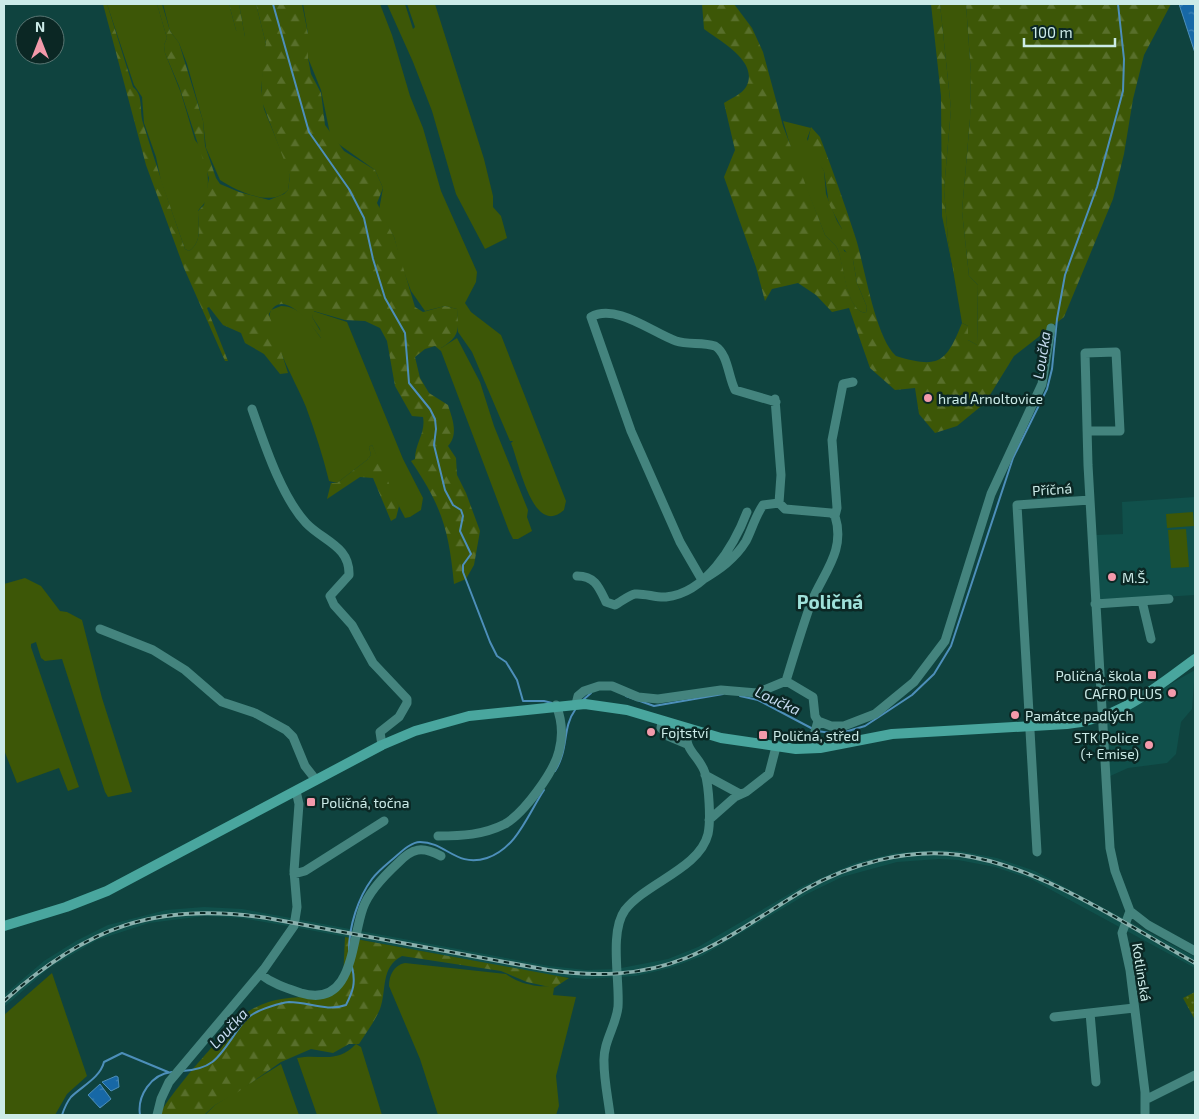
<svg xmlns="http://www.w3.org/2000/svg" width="1199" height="1119" font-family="'Exo 2',sans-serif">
	<defs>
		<pattern id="forest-firs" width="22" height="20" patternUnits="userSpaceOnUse" patternTransform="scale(1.25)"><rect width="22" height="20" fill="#3d5707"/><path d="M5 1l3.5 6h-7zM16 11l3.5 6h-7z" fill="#586f2b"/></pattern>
		<pattern id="garden-dots" width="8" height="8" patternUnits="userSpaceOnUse" patternTransform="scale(1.25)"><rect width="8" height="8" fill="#3d5707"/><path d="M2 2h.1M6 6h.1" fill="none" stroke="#586f2b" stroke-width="1.8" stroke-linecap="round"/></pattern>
		<pattern id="water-ripples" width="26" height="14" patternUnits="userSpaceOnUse" patternTransform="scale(1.25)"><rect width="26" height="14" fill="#1768a6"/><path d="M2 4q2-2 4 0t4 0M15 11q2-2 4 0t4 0" fill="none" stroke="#4285b6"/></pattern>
	</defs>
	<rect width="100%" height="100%" fill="#0f433f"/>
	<path fill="#10504b" d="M1195 497V595L1099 601 1096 535 1123 534 1122 502Z
		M1195 670 1192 709 1181 722 1176 754 1167 763 1128 768 1108 777 1105 724 1109 719Z
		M939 850 959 851 997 858 1035 871 1195 957V968L1031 879 995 867 958 860 939 859 897 862 842 877 807 894 702 956 670 968 636 976 586 979 548 975 288 926 241 918 204 916 149 923 97 940 49 968 4 1007V995L44 961 76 941 108 925 166 910 204 907 242 909 549 966 586 970 616 969 668 959 698 947 803 886 855 863 895 853Z"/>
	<path fill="#3d5707" d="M107 4H157L167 38 164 45 165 53 181 93 195 140C208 155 211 183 205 202 203 206 200 207 198 211 198 225 203 242 189 251L185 249 161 181 156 157 144 123 142 97 134 85Z
		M163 4H229L236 30 245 37 239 4H256L266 44 261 90 264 109 288 168 290 176 288 190C271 208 237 191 220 180L206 148 203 121 187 64 179 43 170 31Z
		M303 4H380L392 35 410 96 423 128 441 191 477 272 476 282 465 303 471 312 501 335 566 501 564 510C533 538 519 462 511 443L513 441H510L472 352 458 332 457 309 445 306 425 311 411 291 401 264 394 237 379 210 383 188 375 170 337 143 330 134 321 90 308 58V34Z
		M387 4H405L413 29 415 27 407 4H435L484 159 493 196V207L501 216 507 238 485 249 456 194 432 111 413 62Z
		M940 4H966L971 74 970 119 962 211 969 276 978 285 977 345 968 340V326L962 323 948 240 944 189 951 109Z
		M783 121 811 128 807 139 824 171 826 194 837 221 842 229 844 251 850 254 853 260 857 283 867 307 866 313C846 312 843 263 838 250 835 243 830 241 825 235L793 155Z
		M281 306C301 306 310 323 321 338L320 329 312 317 313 311 347 322 403 459 423 498 421 510 410 517 405 518 386 481 372 445 369 447 371 455 367 460 337 483 329 481C323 456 315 432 306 407 300 390 263 325 271 310Z
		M457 338 480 382 494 426 528 510 527 517 532 531 518 539H513L509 531 441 351V348Z
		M1193 512 1194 526 1167 528 1166 514Z
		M1186 529 1189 567 1171 568 1168 530Z
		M25 578 41 586 60 611 67 612 82 620 102 698 132 792 108 797 105 792 62 659 45 661 41 658 36 642 31 644V647L79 787 68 791 59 768 17 783 4 750V584Z
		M405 963 506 974C517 982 526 984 538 986 544 987 548 985 554 988L553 995 576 997 556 1076 559 1106 556 1115H438L420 1059 389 986C389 975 394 965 405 963Z
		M52 973 87 1076 67 1094 55 1115H4V1015Z
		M356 1044 361 1047 382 1115H317L297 1058C320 1053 336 1065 356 1044Z
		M281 1064 299 1115H205L215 1105Z"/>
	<path fill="url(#forest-firs)" d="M103 4H107L133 87C144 96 139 110 143 123 156 165 170 207 185 249L189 251C203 242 198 225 198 211L204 205 209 178 179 86 165 53 164 45 167 38 157 4H162L170 31 179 43 203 121 205 146 216 178 220 184 239 192 269 200 284 194 288 190 290 176 261 99 263 56 266 44 256 4H302L308 34V58L311 74 321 93 325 125 344 151 375 170 383 188 377 203 394 237 415 307 423 312 445 306 457 309C459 330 460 336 441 348V351L435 346 425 349 415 357 420 378 429 393 448 405C452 418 459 434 448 446L456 458 457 475 466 493 480 531 474 565 466 579 454 584C449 531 442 506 411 461L415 459C415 443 426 433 423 417L412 416 395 386 387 341 380 328 365 321 345 320 314 311 312 317 324 337 322 339C313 327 283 285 269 314L288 373 280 374 264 354 245 343 241 333 223 325 209 307 207 308 228 361H225L184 268 146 165Z
		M229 4H239L245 37 243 41 236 30Z
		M702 4H734L752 28 763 52 783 126 825 235C830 241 835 243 838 250 844 263 846 312 866 313L867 307 857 283 853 260 841 246 842 229 829 204 824 171 807 145 811 127 820 137C833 171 845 205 856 239 865 268 875 337 896 356 939 369 946 363 962 323L968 326V340L977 345 978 285 969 276 962 211 970 119 971 74 966 4H1171L1144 55 1133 99 1124 154 1113 199 1064 317 1014 356 985 403 957 426 935 433 919 414 915 388 895 390 870 368 849 308 832 312 816 295 798 283 772 289 765 301 756 267 724 177 735 150 724 103C730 99 742 94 746 87 760 62 720 41 704 29Z
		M931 4H940L951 109 944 189 948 240 957 288 942 216 941 96Z
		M372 445 399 506 396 518 391 521 373 478 360 477 327 499 331 483H337L367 460 371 455 369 447Z
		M345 937 569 978 554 988 527 982 501 971 402 956C380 967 387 991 380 1009 375 1021 366 1033 359 1044H349L333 1053 311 1049 281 1062 238 1092 215 1105 204 1115H160C163 1101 232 1022 246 1013 271 996 295 997 323 997L343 980Z"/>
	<path fill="url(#garden-dots)" d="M1195 992V1020L1183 998Z"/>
	<path fill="url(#water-ripples)" stroke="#4d8fba" d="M1179 4H1195V53Z
		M116 1076 118 1077 119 1087 111 1091 102 1082Z
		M100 1084 111 1099 100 1108 88 1095Z"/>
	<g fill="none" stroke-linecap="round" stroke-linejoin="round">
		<path stroke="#4d8fba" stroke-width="2" d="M273 4 309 132 349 189 364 218 373 259 385 298 405 333 409 383 430 409 435 419 436 429 434 445 445 490 453 505 461 510 463 516 460 531 471 554 463 565V572L490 642 497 656 506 662 517 680 523 701H544L552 703
			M626 696 654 706 723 694
			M740 696 758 700 813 729
			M583 700 591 693
			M817 731 838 734 865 726 912 695 934 674 951 646 1013 458 1047 389 1052 369 1057 319 1065 275 1097 187 1123 91 1124 59 1118 4
			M555 771C569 749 562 728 575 710
			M349 950C349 926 358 898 372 879 378 871 387 864 394 858 401 852 411 842 420 842 446 842 456 868 487 858 517 848 528 814 544 790
			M182 1071C214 1069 219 1057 237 1031 241 1025 246 1018 253 1014 261 1009 280 1003 289 1002 309 1002 326 1012 346 1005 353 991 356 983 352 967
			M62 1115C64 1109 67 1102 71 1097 82 1086 100 1078 104 1062L122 1053 168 1072
			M140 1115C137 1096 151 1074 172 1072"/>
		<path stroke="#44847e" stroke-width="9" d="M775 399 781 475 779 503 785 509 831 513 835 516C846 551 823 573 811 603 802 628 794 655 786 681
			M776 402 735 390C728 376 728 354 715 346 702 342 688 345 676 341 653 333 616 303 591 317L631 431 680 542 702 580C719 570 735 559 746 541 752 529 755 517 763 505L779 503
			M252 409C264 443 281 496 306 523 323 541 350 546 349 575L330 596 334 605 352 625 373 663 407 699V703L399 717 380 732 382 745
			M1087 431H1120L1116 352 1085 353 1088 465 1110 848 1115 871 1130 911 1122 933 1130 970 1145 1092V1115
			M835 516 837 508 832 440 843 384 853 382
			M577 576C595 576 599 587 606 602L615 605C621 602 629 595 635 594 645 593 656 598 666 597 706 593 734 546 747 512
			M1142 601 1151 639
			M1095 604 1169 599
			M100 629 153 650 185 670 222 702 255 713 286 730 293 737 305 766 316 780
			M576 704 578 696 584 691 599 686H612L638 697 658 699 721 690 757 693 786 681 813 697 815 716 818 721
			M662 721 661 728 668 736 687 744
			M814 748V735L818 721 831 726H844L875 714 914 682 945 641 991 494 1042 384 1051 328
			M705 775 740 794
			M709 820 735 797 746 792 769 774 776 747
			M438 836C462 836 483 835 505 824 524 813 554 772 559 751 563 736 562 720 556 705
			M1037 852 1017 505 1090 500
			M294 874 305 871 384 821
			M1130 911 1148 925 1195 951
			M260 974C273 984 286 988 301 993 354 1009 351 941 363 908 369 891 385 875 398 863 412 848 422 846 441 856
			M1090 1013 1096 1082
			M1054 1017 1134 1008
			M1145 1100 1195 1075
			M157 1115 161 1099 169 1082 264 969 294 926 297 907 294 871 299 804 296 791
			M610 1115C608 1098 604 1080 604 1062 603 1042 616 1026 618 1007 620 981 609 932 625 910 646 883 700 868 708 834 711 820 709 787 705 773 700 756 683 751 687 729"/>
		<path stroke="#49a69e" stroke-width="10" d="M4 926 66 907 107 891 382 745 415 731 469 716 585 704 627 710 721 738 796 749 820 748 892 734 1067 724C1120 719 1154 689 1195 659"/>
		<g stroke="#8bb1ae" stroke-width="4">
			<path id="rail" d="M4 1001C86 927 157 901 267 918L548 970C596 977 641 976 686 958 728 941 765 913 804 890 850 864 906 848 960 855 1040 866 1125 924 1195 963"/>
		</g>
		<use href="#rail" stroke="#0b2724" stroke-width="2" stroke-dasharray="5.5" stroke-linecap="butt"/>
	</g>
	<g fill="#f39aab" stroke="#0b2724" stroke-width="2">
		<circle cx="928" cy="398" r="5"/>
		<circle cx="1112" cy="577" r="5"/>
		<rect x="1147" y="670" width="10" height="10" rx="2.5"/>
		<circle cx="1172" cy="693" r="5"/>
		<circle cx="1015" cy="715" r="5"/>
		<circle cx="651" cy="732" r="5"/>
		<rect x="758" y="730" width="10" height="10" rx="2.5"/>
		<circle cx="1149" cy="745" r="5"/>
		<rect x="306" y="797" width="10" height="10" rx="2.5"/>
	</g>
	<g text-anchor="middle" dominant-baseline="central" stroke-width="5" stroke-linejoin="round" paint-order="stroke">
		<g font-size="14" fill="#ccebe8" stroke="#0b2724" text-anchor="start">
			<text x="938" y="398">hrad Arnoltovice</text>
			<text x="1122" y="577">M.Š.</text>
			<text x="1142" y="675" text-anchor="end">Poličná, škola</text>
			<text x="1162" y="693" text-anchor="end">CAFRO PLUS</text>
			<text x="1025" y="715">Památce padlých</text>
			<text x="661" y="732">Fojtství</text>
			<text x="773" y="735">Poličná, střed</text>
			<text x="1139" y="737" text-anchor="end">STK Police<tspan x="1139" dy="16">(+ Emise)</tspan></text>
			<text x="321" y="802">Poličná, točna</text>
		</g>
		<g font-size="14" fill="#ccebe8" stroke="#0b2724">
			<text transform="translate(1052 489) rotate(-4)">Příčná</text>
			<text transform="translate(1142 972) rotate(81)">Kotlinská</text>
		</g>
		<g font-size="15" font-style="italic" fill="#c8ddf2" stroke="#0b2724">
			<text transform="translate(1041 355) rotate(-81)">Loučka</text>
			<text transform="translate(778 700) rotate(25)">Loučka</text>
			<text transform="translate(228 1028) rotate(-47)">Loučka</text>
		</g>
		<g font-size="19" font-weight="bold" fill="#9fe1da" stroke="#0b2724">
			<text x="830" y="601">Poličná</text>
		</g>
	</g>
	<rect width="1199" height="1119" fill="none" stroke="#ccebe8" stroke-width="10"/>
	<g transform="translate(40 40)"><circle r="24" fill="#0b2724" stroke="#587572"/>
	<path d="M0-4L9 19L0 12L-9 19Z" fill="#f39aab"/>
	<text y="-8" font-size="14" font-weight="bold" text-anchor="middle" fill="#ccebe8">N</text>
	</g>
	<path d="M1024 38v8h91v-8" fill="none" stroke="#ccebe8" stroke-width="2.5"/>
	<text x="1032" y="38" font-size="15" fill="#ccebe8" stroke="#0b2724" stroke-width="4" paint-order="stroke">100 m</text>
</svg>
